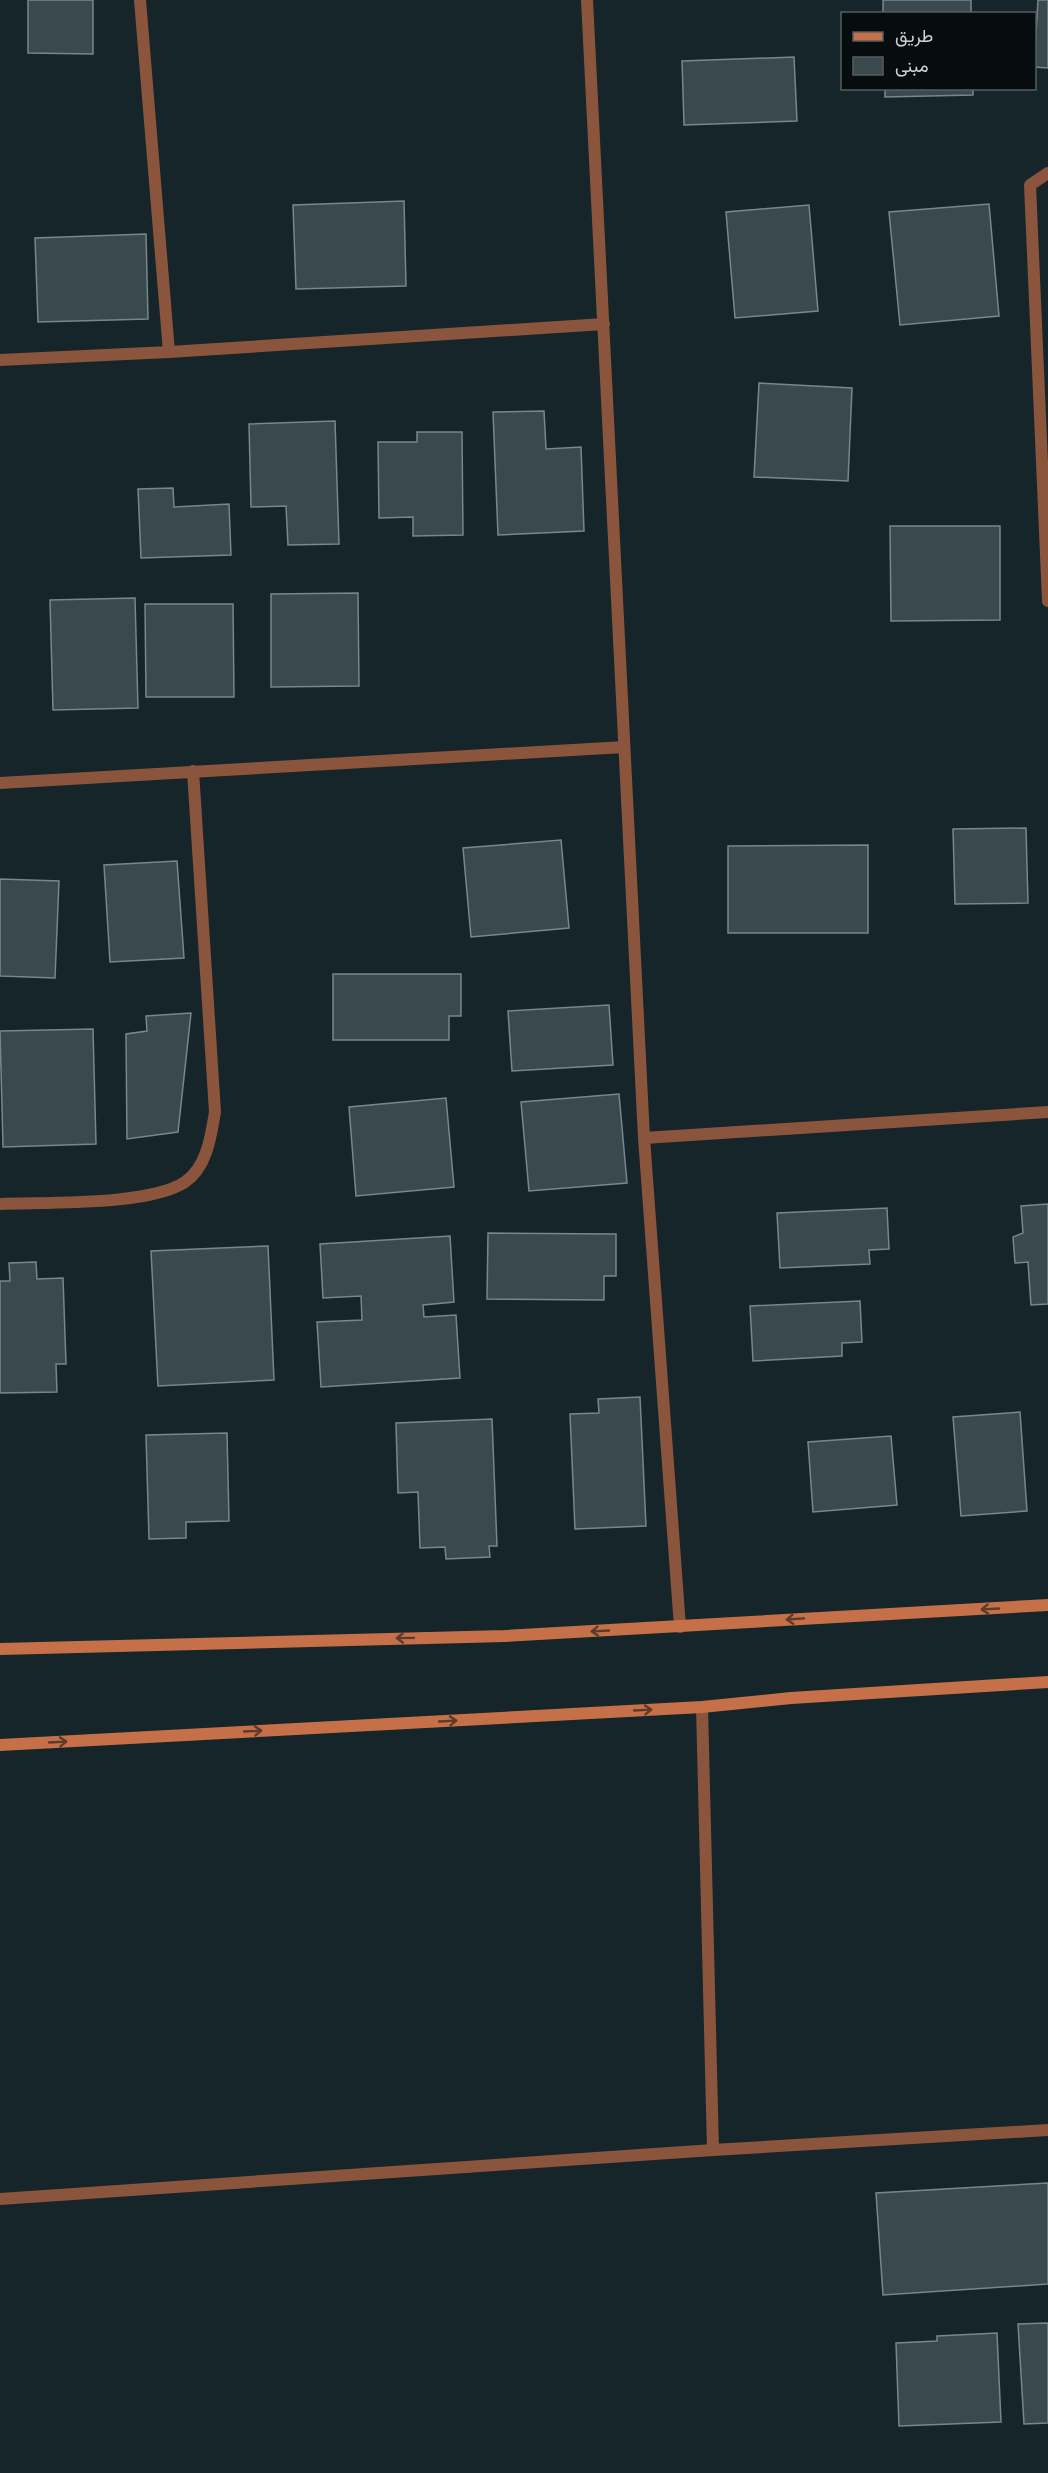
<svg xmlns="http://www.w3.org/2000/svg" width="1048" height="2473" font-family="'Asap Condensed',Vazirmatn,sans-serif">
	<rect width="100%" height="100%" fill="#162529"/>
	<path fill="#39494e" stroke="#77888d" stroke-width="1.5" d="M28 0H93V54L28 53Z
		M883 0H971V14H883Z
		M1038 0H1048V68L1034 67Z
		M794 57 797 121 684 125 682 61Z
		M885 88H973V95L885 97Z
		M404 201 406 286 296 289 293 205Z
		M989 204 999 316 900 325 889 212Z
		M809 205 818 311 735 318 726 212Z
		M146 234 148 319 38 322 35 238Z
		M759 383 852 388 848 481 754 477Z
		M544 411 546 449 581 447 584 531 498 535 493 412Z
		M335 421 339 544 288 545 286 506 251 507 249 424Z
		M417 432H462L463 535 413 536V517L379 518 378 442H417Z
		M173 488 174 507 229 504 231 555 141 558 138 489Z
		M890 526H1000V620L891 621Z
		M358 593 359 686 271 687V594Z
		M135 598 138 708 53 710 50 600Z
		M145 604H233L234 697H146Z
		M1026 828 1028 903 955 904 953 829Z
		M561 840 569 928 471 937 463 848Z
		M868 845V933H728V846Z
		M177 861 184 958 110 962 104 865Z
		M0 879 59 881 55 978 0 976Z
		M333 974H461V1016H449V1040H333Z
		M609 1005 613 1065 512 1071 508 1011Z
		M191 1013 178 1132 127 1139 126 1034 147 1031 146 1016Z
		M93 1029 96 1144 3 1147 0 1031Z
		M619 1094 627 1183 529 1191 521 1102Z
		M446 1098 454 1187 356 1196 349 1107Z
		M1048 1204V1304L1031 1305 1028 1262 1015 1263 1013 1237 1023 1233 1021 1206Z
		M887 1208 889 1249 869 1250 870 1264 780 1268 777 1213Z
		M488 1233 616 1234V1276H604V1300L487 1299Z
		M450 1236 454 1302 423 1305 424 1317 456 1315 460 1378 321 1387 317 1322 362 1320 361 1296 323 1298 320 1244Z
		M268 1246 274 1380 158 1386 151 1251Z
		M36 1262 37 1279 63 1278 66 1364H56L57 1392 0 1393V1281H10L9 1263Z
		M860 1301 862 1342 842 1343V1356L753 1361 750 1306Z
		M640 1397 646 1526 575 1529 570 1414 599 1413 598 1399Z
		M1020 1412 1027 1511 961 1516 953 1417Z
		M492 1419 497 1546H489L490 1557 446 1559 445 1547 420 1548 418 1492 398 1493 396 1423Z
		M227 1433 229 1521 186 1522V1538L149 1539 146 1435Z
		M891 1436 897 1505 813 1512 808 1442Z
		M1048 2183V2284L883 2295 876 2193Z
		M1048 2323V2423L1024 2424 1018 2324Z
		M997 2333 1001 2422 899 2426 896 2343 937 2341V2336Z"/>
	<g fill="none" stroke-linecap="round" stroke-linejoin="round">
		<path stroke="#8b553d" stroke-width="12" d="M140 0 169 352
			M587 0 644 1138 680 1627
			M1048 173 1030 185 1048 601
			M0 360 169 352 604 324
			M0 783 624 747
			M644 1138 1048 1112
			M0 1204C46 1202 149 1206 185 1182 207 1167 211 1136 215 1112L193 771
			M702 1707 713 2150
			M0 2199 713 2150 1048 2130"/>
		<path stroke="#c67049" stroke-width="12" d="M0 1649 505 1636 1048 1605
			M0 1745 702 1707 791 1698 1048 1682"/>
	</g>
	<defs><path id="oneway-shaft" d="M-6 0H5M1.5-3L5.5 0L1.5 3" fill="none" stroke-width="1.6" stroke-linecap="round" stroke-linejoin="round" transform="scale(1.5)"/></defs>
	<g stroke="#5d3a29">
		<use href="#oneway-shaft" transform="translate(990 1609) rotate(177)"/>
		<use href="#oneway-shaft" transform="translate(795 1619) rotate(176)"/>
		<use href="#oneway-shaft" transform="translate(600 1631) rotate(177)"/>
		<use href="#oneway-shaft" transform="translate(405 1638) rotate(179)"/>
		<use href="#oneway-shaft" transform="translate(643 1710) rotate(-3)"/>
		<use href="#oneway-shaft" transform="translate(448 1721) rotate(-3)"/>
		<use href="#oneway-shaft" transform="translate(253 1731) rotate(-3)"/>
		<use href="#oneway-shaft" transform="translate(58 1742) rotate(-3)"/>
	</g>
	<rect x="841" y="12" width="195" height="78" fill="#070d0f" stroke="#555d5f" stroke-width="1.5"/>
	<rect x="853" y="32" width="30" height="9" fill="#c67049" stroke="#555d5f" stroke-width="1.5"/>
	<text x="895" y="42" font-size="18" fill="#cbd4d7">طريق</text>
	<rect x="853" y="57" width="30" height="18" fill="#39494e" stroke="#555d5f" stroke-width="1.5"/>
	<text x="895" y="72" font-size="18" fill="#cbd4d7">مبنى</text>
</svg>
